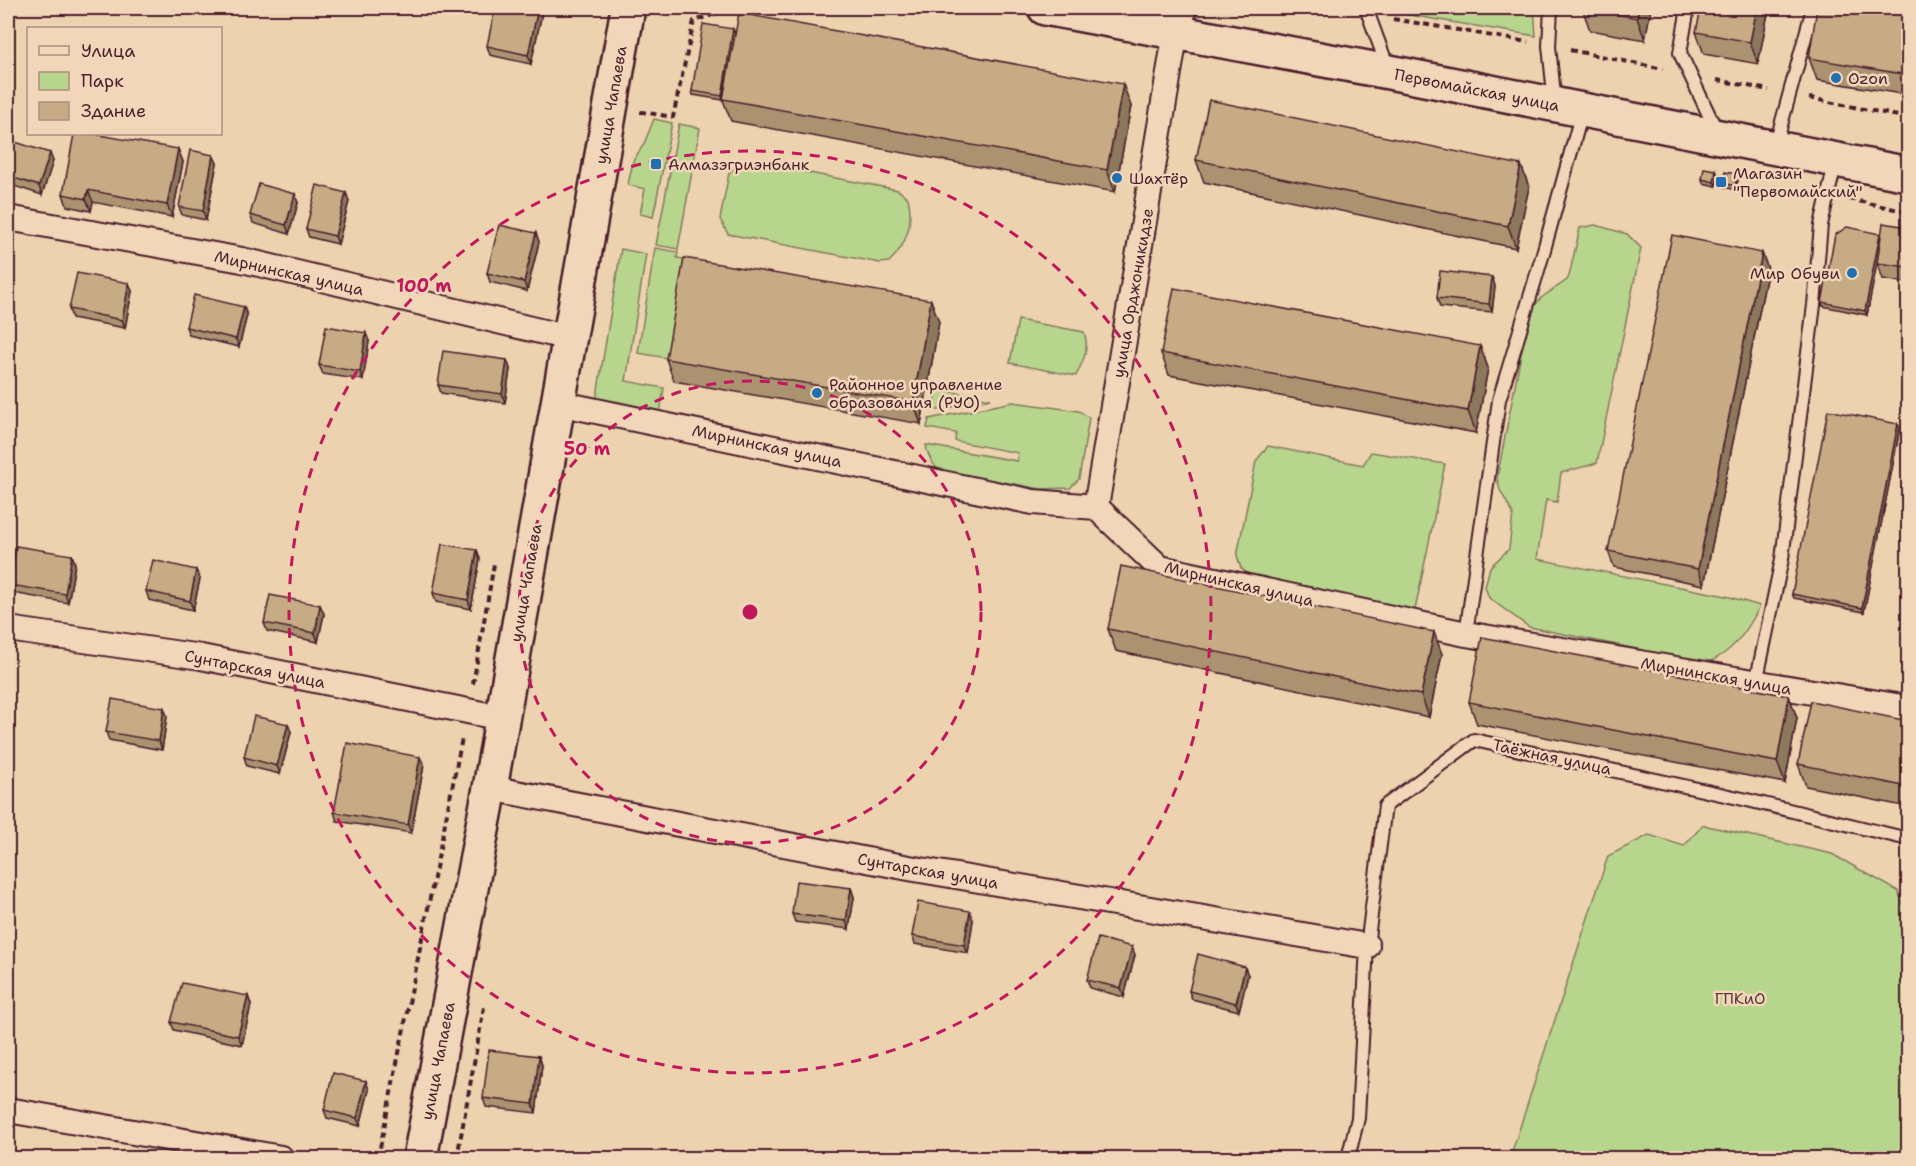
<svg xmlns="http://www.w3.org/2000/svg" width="1916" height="1166" font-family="'Shantell Sans',sans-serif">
	<rect width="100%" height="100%" fill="#edd2af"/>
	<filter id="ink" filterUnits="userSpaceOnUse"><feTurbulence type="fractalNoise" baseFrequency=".0167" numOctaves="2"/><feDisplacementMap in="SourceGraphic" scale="12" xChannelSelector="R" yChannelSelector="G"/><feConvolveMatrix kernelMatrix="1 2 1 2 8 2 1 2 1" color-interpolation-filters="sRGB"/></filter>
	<g filter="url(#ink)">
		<path fill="#b8d58d" stroke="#817a5c" stroke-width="1.5" d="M1386 8H1534L1536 36 1397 13Z
			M654 119 672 123 653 217 640 214 645 189 628 185 633 161 644 144Z
			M679 124 700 128 678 249 656 245Z
			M740 162 757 163 898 190 908 198C914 222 907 245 889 262L880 263 728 234 720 219 729 173Z
			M1595 225 1627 234 1641 248 1597 463 1561 473 1557 502 1546 500 1537 559 1726 596 1760 606C1748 630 1732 654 1706 663L1529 627 1489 598 1485 587 1490 567 1509 549 1513 514 1500 490 1497 478 1529 313 1541 298 1567 280 1569 276 1580 228Z
			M655 248 678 252 677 258 695 261 678 360 638 353Z
			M621 249 646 254 626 381 664 388 660 413 596 402Z
			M1018 320 1084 332C1090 348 1083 361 1076 376L1010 363Z
			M937 389 991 399 938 410 934 409Z
			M1013 402 1079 411 1089 418 1079 479 1070 488 1041 489 938 470C932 462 927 455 926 445L1017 461 1018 453 955 441 956 433 927 428 929 419Z
			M1268 446 1363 465 1371 452 1445 464 1414 615 1253 578 1241 568 1237 556 1256 461Z
			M1703 825 1832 854 1898 891 1908 916V1158H1510L1608 856 1649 835 1684 846Z"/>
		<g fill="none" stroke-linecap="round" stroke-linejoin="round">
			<g stroke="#4a1f2b" stroke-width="16">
				<path id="service" d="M1366 8 1388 68
					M1551 8 1549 46 1555 104
					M1688 8 1680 53 1717 132
					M1775 147 1813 8
					M1466 634 1499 400 1542 257 1582 112
					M1756 683 1782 559 1814 305 1821 225 1836 160
					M1348 1158 1358 1118 1367 946 1385 806 1474 740 1743 799 1908 839"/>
			</g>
			<g stroke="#4a1f2b" stroke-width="28">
				<path id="minor" d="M8 218 242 260 569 338
					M558 403 1033 502 1096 507 1160 568 1466 634 1908 708
					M1096 507 1176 31
					M8 629 201 657 502 718
					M490 788 909 868 1367 946
					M8 1110 281 1158"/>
			</g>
			<g stroke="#4a1f2b" stroke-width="34">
				<path id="tertiary" d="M1176 31 1181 8"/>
			</g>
			<g stroke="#4a1f2b" stroke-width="38">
				<path id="secondary" d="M1045 8 1389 72 1908 174
					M420 1158 490 788 628 8"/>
			</g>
			<path stroke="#4a1f2b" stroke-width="4" stroke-dasharray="6 4.5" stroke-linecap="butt" d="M1393 19 1528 42
				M1570 50 1663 69
				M1717 80 1769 90
				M1809 98 1908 118
				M642 114V112L673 117 694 21 725 11 726 8
				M1849 199 1908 212
				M473 684 494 564
				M378 1158 462 738
				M457 1158 484 1007"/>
			<use href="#service" stroke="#f2d6b9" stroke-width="12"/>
			<use href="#minor" stroke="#f2d6b9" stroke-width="24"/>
			<use href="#tertiary" stroke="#f2d6b9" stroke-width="30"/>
			<use href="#secondary" stroke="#f2d6b9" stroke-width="33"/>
		</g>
		<path fill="#ab9372" stroke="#4a1f2b" stroke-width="1.5" d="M543 8 531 64 490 55 487 46Z
			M1582 8H1651L1645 40 1590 30Z
			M1769 8 1758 64 1704 54 1696 32Z
			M1908 12V95L1817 80 1809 58Z
			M733 29 735 34 1131 106 1115 192 731 121 723 100 693 95 692 91Z
			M178 149 183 162 172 217 93 202 91 211 67 206 63 194Z
			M213 155 217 163 206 220 182 215 179 207Z
			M8 156 53 161 42 195 8 184Z
			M1196 160 1521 165 1529 187 1516 248 1204 182Z
			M1718 175 1716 186 1703 183 1702 179Z
			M1738 179 1736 190 1724 187 1723 183Z
			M346 193 349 201 338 244 309 237 306 229Z
			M295 194 298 203 289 234 253 223 250 215Z
			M1908 227V283L1883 279 1877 262 1867 315 1823 306 1822 302 1881 236Z
			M536 233 539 242 527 291 490 282 487 273Z
			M1762 253 1768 269 1704 585 1614 567 1608 551Z
			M1492 277 1495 286 1492 312 1440 307 1437 298Z
			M132 291 125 328 72 318 69 309Z
			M247 315 239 347 189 335 186 327Z
			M939 322 921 424 674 381 666 359Z
			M369 341 363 380 323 374 319 365Z
			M1480 346 1488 368 1476 433 1169 375 1161 353Z
			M507 360 510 369 505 403 441 393 438 385Z
			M1900 428 1864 612 1794 598 1792 594Z
			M477 550 480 559 471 609 436 602 433 593Z
			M72 555 75 564 68 603 13 593 10 585Z
			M196 570 200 579 193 610 149 600 146 591Z
			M320 605 324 614 318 642 267 631 264 623Z
			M1108 629 1442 654 1429 717 1116 651Z
			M1789 696 1797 718 1785 783 1477 724 1469 702Z
			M164 708 167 716 162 750 109 740 106 732Z
			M1908 721V807L1806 786 1798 764Z
			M291 732 280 774 247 766 244 757Z
			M424 765 411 833 337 821 334 812Z
			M851 888 854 897 849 929 795 922 792 914Z
			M973 920 968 953 915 944 912 936Z
			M1132 947 1135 955 1124 997 1090 988 1087 980Z
			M1248 975 1239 1011 1192 999 1189 991Z
			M248 996 251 1005 242 1045 174 1030 171 1022Z
			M539 1056 542 1065 536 1113 486 1107 483 1098Z
			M366 1081 369 1090 360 1126 327 1118 324 1110Z"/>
		<path fill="#8b785d" stroke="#4a1f2b" stroke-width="1.5" d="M538 8H543L531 64 528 55Z
			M1639 8H1651L1645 40 1637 18Z
			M1757 8H1769L1758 64 1750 42Z
			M733 29 735 34 723 100 722 96Z
			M1123 84 1131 106 1115 192 1107 170Z
			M178 149 183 162 172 217 167 205Z
			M50 153 53 161 42 195 39 186Z
			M213 155 217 163 206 220 203 211Z
			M1521 165 1529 187 1516 248 1508 226Z
			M1716 170 1718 175 1716 186 1714 182Z
			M1737 174 1738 179 1736 190 1735 186Z
			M88 190 93 202 91 211 86 199Z
			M346 193 349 201 338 244 335 236Z
			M295 194 298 203 289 234 286 225Z
			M536 233 539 242 527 291 524 282Z
			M1880 234 1882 238 1867 315 1865 311Z
			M1762 253 1768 269 1704 585 1698 569Z
			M9 257 12 266 8 286V264Z
			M1492 277 1495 286 1492 312 1489 304Z
			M129 283 132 291 125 328 122 320Z
			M931 300 939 322 921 424 913 402Z
			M244 307 247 315 239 347 236 339Z
			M366 333 369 341 363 380 360 372Z
			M1480 346 1488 368 1476 433 1468 411Z
			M507 360 510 369 505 403 502 394Z
			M1898 424 1900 428 1864 612 1862 608Z
			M477 550 480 559 471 609 468 600Z
			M72 555 75 564 68 603 65 594Z
			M196 570 200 579 193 610 190 601Z
			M320 605 324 614 318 642 315 633Z
			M1434 632 1442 654 1429 717 1421 695Z
			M1789 696 1797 718 1785 783 1777 762Z
			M164 708 167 716 162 750 159 741Z
			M288 724 291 732 280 774 277 766Z
			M420 757 424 765 411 833 408 825Z
			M851 888 854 897 849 929 846 921Z
			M970 911 973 920 968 953 964 945Z
			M1132 947 1135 955 1124 997 1121 988Z
			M1245 967 1248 975 1239 1011 1236 1003Z
			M248 996 251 1005 242 1045 238 1036Z
			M539 1056 542 1065 536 1113 533 1104Z
			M366 1081 369 1090 360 1126 357 1118Z"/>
		<path fill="#c7ab85" stroke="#4a1f2b" stroke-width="1.5" d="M495 8H538L528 55 487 46Z
			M1582 8H1639L1637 18Z
			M1701 8H1757L1750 42 1696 32Z
			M1817 8H1885L1908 12V75L1809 58Z
			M739 13 1123 84 1107 170 723 99Z
			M703 24 733 29 722 96 692 91Z
			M1209 100 1521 165 1508 226 1196 160Z
			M74 134H94L178 149 167 205 88 190 86 199 63 194Z
			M12 141 50 153 39 186 8 176V156Z
			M190 150 213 155 203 211 179 207Z
			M1704 168 1716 170 1714 182 1702 179Z
			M1725 172 1737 174 1735 186 1723 183Z
			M259 184 295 194 286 225 250 215Z
			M317 185 346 193 335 236 306 229Z
			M1883 223 1908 227V267L1877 263Z
			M499 225 536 233 524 282 487 273Z
			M1847 227 1880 234 1865 311 1822 302 1835 235Z
			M1672 235 1762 253 1698 569 1608 551Z
			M684 258 931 300 913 402 666 359Z
			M1440 271 1492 277 1489 304 1437 298Z
			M77 273 129 283 122 320 69 309Z
			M1174 288 1480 346 1468 411 1161 353Z
			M194 295 244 307 236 339 186 327Z
			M326 326 366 333 360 372 319 365Z
			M443 351 507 360 502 394 438 385Z
			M1828 410 1898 424 1862 608 1792 594Z
			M442 544 477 550 468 600 433 593Z
			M16 546 72 555 65 594 10 585Z
			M153 560 196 570 190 601 146 591Z
			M1121 566 1434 632 1421 695 1108 629Z
			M270 595 320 605 315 633 264 623Z
			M1482 637 1789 696 1777 762 1469 702Z
			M112 699 164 708 159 741 106 732Z
			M1811 701 1908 721V787L1798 764Z
			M254 716 288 724 277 766 244 757Z
			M347 743 420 757 408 825 334 812Z
			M796 881 851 888 846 921 792 914Z
			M918 902 970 911 964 945 912 936Z
			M1098 938 1132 947 1121 988 1087 980Z
			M1198 954 1245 967 1236 1003 1189 991Z
			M182 983 248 996 238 1036 171 1022Z
			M489 1050 539 1056 533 1104 483 1098Z
			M333 1073 366 1081 357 1118 324 1110Z"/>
	</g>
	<g fill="none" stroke="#c2185b" stroke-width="3" stroke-dasharray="10 8">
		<circle cx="750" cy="612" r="231"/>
		<circle cx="750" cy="612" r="461"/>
	</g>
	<g fill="#1f6fb2" stroke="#f2d6b9" stroke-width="2">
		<circle cx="1836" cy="78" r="6"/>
		<rect x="650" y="158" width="12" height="12" rx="3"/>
		<circle cx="1117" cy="178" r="6"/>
		<rect x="1715" y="176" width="12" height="12" rx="3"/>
		<circle cx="1852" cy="273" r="6"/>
		<circle cx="817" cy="393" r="6"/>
	</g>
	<g text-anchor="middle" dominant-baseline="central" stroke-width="5" stroke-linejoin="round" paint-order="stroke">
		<g font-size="16" fill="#4a1f2b" stroke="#f2d6b9" text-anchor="start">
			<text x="1848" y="78">Ozon</text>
			<text x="668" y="164">Алмазэгриэнбанк</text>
			<text x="1733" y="173">Магазин<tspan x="1733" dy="18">"Первомайский"</tspan></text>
			<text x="1129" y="178">Шахтёр</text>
			<text x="1840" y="273" text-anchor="end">Мир Обуви</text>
			<text x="829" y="384">Районное управление<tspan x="829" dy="18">образования (РУО)</tspan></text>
		</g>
		<g font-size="16" fill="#4a1f2b" stroke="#f2d6b9">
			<text transform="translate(1477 90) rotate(11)">Первомайская улица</text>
			<text transform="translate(611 105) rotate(-80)">улица Чапаева</text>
			<text transform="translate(289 273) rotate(13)">Мирнинская улица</text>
			<text transform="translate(1133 293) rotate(-80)">улица Орджоникидзе</text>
			<text transform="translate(767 446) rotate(12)">Мирнинская улица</text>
			<text transform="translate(526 583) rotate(-80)">улица Чапаева</text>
			<text transform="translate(1239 584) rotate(13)">Мирнинская улица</text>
			<text transform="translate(255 669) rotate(11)">Сунтарская улица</text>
			<text transform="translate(1716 676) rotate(10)">Мирнинская улица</text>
			<text transform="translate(1552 757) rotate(12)">Таёжная улица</text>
			<text transform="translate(928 871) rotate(10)">Сунтарская улица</text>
			<text transform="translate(438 1061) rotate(-79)">улица Чапаева</text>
		</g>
		<g font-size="16" fill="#5a3a3a" stroke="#f2d6b9">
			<text x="1740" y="998">ГПКиО</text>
		</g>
	</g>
	<circle cx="750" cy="612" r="9" fill="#c2185b" stroke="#f2d6b9" stroke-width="3"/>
	<g font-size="18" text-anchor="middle" font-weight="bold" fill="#c2185b" stroke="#f2d6b9" stroke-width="5" stroke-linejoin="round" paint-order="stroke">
		<text x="424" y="292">100 m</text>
		<text x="587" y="455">50 m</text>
	</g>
	<rect width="1916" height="1166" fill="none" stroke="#f2d6b9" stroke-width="30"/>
	<rect x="15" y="15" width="1886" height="1136" fill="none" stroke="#4a1f2b" stroke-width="2" filter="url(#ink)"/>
	<rect x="27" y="27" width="195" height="108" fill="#f2d6b9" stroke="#af8d80" stroke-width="1.5"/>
	<rect x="39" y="46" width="30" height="9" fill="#f2d6b9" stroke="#af8d80" stroke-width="1.5"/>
	<text x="81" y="57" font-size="18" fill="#4a1f2b">Улица</text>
	<rect x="39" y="72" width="30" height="18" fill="#b8d58d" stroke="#af8d80" stroke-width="1.5"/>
	<text x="81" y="87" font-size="18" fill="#4a1f2b">Парк</text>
	<rect x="39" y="102" width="30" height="18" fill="#c7ab85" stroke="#af8d80" stroke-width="1.5"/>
	<text x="81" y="117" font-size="18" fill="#4a1f2b">Здание</text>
</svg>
